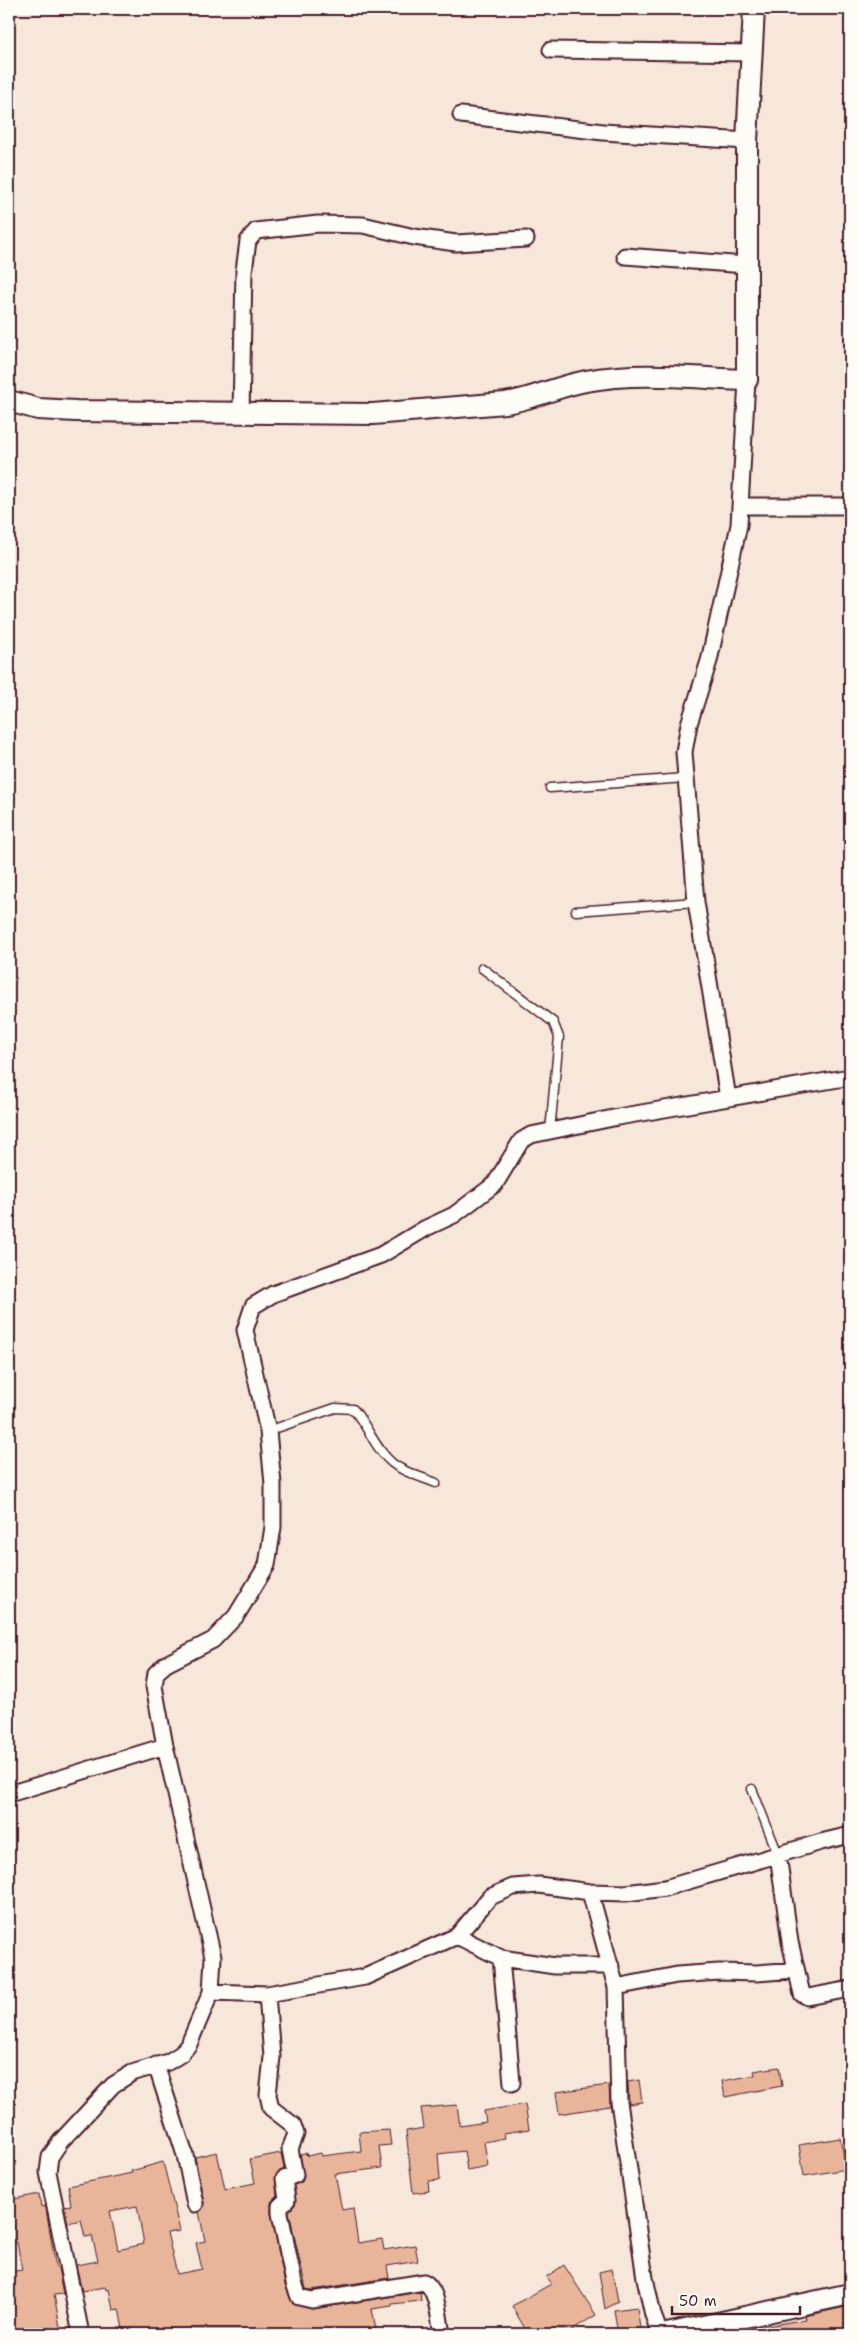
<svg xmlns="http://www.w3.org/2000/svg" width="859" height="2343" font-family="'Shantell Sans',sans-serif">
	<rect width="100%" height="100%" fill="#f7e7db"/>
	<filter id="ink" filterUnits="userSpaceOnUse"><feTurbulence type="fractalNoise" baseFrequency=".02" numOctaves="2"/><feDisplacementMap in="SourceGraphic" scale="10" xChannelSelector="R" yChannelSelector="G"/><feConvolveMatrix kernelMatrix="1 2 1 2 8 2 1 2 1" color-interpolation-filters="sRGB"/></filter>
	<g filter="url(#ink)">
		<path fill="#e8b59b" stroke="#4a1f2b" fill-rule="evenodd" d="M779 2067 782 2086 725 2097 722 2081 755 2075 754 2071Z
			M639 2080 642 2102 629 2104 628 2082Z
			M609 2085 610 2106 559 2114 556 2092Z
			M525 2104 529 2129 504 2133 505 2138 484 2142 488 2166 467 2170 464 2151 438 2154 440 2180 428 2181 429 2191 413 2193 406 2131 424 2128 421 2108 457 2105 460 2126 486 2122 484 2111Z
			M389 2130 391 2145 379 2146 382 2168 335 2174 342 2210 353 2208 358 2243 382 2239 384 2250 415 2245 418 2261 387 2266 389 2278 312 2290 306 2289 289 2212 296 2203 294 2185 302 2182 304 2177 300 2154 306 2153 307 2156 321 2153 322 2156 361 2151 359 2132Z
			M840 2138 847 2169 804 2176 799 2145Z
			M217 2152 225 2189 255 2183 250 2159 281 2153 284 2169 275 2176 277 2196 271 2202V2213L285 2285 293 2304 313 2309 420 2292 421 2301 392 2304V2306L372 2309 377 2334H124L119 2309 113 2310 109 2289 106 2290 105 2287 82 2291 76 2265 98 2261 92 2236 85 2237 81 2220 68 2223 64 2206 71 2205 68 2186 132 2173 131 2171 163 2162 180 2231 167 2233 177 2274 202 2269 196 2243 205 2241 199 2212 204 2207V2203L195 2157ZM137 2206 144 2244 118 2250 110 2211Z
			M39 2194 41 2207 45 2206 46 2209 56 2268H58L63 2294 54 2295 61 2332 50 2334H13L9 2315V2272L22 2270 17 2242 9 2244V2200Z
			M564 2265 596 2315 573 2329 576 2334H528L512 2306 551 2284 546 2277Z
			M612 2269 618 2301 605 2309 599 2272Z
			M850 2306V2334H762L761 2327 806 2319 805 2316Z
			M637 2307 641 2334H618L614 2310Z"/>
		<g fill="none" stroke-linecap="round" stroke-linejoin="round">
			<g stroke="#4a1f2b" stroke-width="11">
				<path id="lane" d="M550 788 685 778
					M576 911 696 902
					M482 968 553 1022 559 1037 550 1131
					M268 1431 335 1408 353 1409C368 1426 375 1449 392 1463 404 1473 422 1477 436 1483
					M752 1789 778 1854"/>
			</g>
			<g stroke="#4a1f2b" stroke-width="19">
				<path id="street" d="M551 50 752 53
					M461 115 603 132 747 141
					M625 256 746 265
					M241 414 244 271 248 241 256 231 318 224 363 225 414 237 456 243 526 239
					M741 506H850
					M728 1098 696 902 684 752 689 724 709 661 739 525 747 380
					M9 1794 165 1746
					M778 1854 790 1942 802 1994 808 1997 850 1989
					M590 1892 616 1987 619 2102 645 2278 653 2315 660 2334
					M457 1936 501 1958 555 1966H611
					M501 1958 512 2083
					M616 1987 677 1975 719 1972 757 1973 795 1970
					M211 1992 213 1957 165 1746 154 1686 156 1673 166 1664 213 1640 236 1616 267 1565 273 1527V1484L268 1431 245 1330 253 1306 273 1294 381 1255 426 1228 454 1215 495 1184 521 1141 531 1135 618 1117 850 1077
					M267 1994 272 2057 268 2095 271 2108 293 2125 296 2134 290 2149 295 2175 284 2179 287 2200 280 2206V2213L294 2283 299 2297 312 2300 424 2282C438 2289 439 2320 442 2334
					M156 2065 185 2155 195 2204
					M81 2334 48 2172 50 2157 60 2142 113 2085 132 2073 168 2062 181 2054 189 2044 211 1992 267 1994 365 1977 457 1936 490 1897 513 1887 539 1885 590 1892 626 1893 665 1888 821 1842 850 1835"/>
			</g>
			<g stroke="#4a1f2b" stroke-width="24">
				<path id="secondary" d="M9 401 38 409 76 411 373 414 505 403C533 399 558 386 586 381 638 371 694 378 747 380V141L754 9
					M667 2334 850 2294"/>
			</g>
			<use href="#lane" stroke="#fdfcf7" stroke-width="8"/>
			<use href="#street" stroke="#fdfcf7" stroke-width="15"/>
			<use href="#secondary" stroke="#fdfcf7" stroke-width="20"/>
		</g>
	</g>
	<rect width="859" height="2343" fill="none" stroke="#fdfcf7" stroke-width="30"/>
	<rect x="15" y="15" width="829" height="2313" fill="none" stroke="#4a1f2b" stroke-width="2" filter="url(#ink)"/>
	<path d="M672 2306v8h128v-8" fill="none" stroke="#4a1f2b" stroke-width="2.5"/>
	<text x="679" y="2306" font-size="15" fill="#4a1f2b" stroke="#fdfcf7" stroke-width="4" paint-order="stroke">50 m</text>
</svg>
